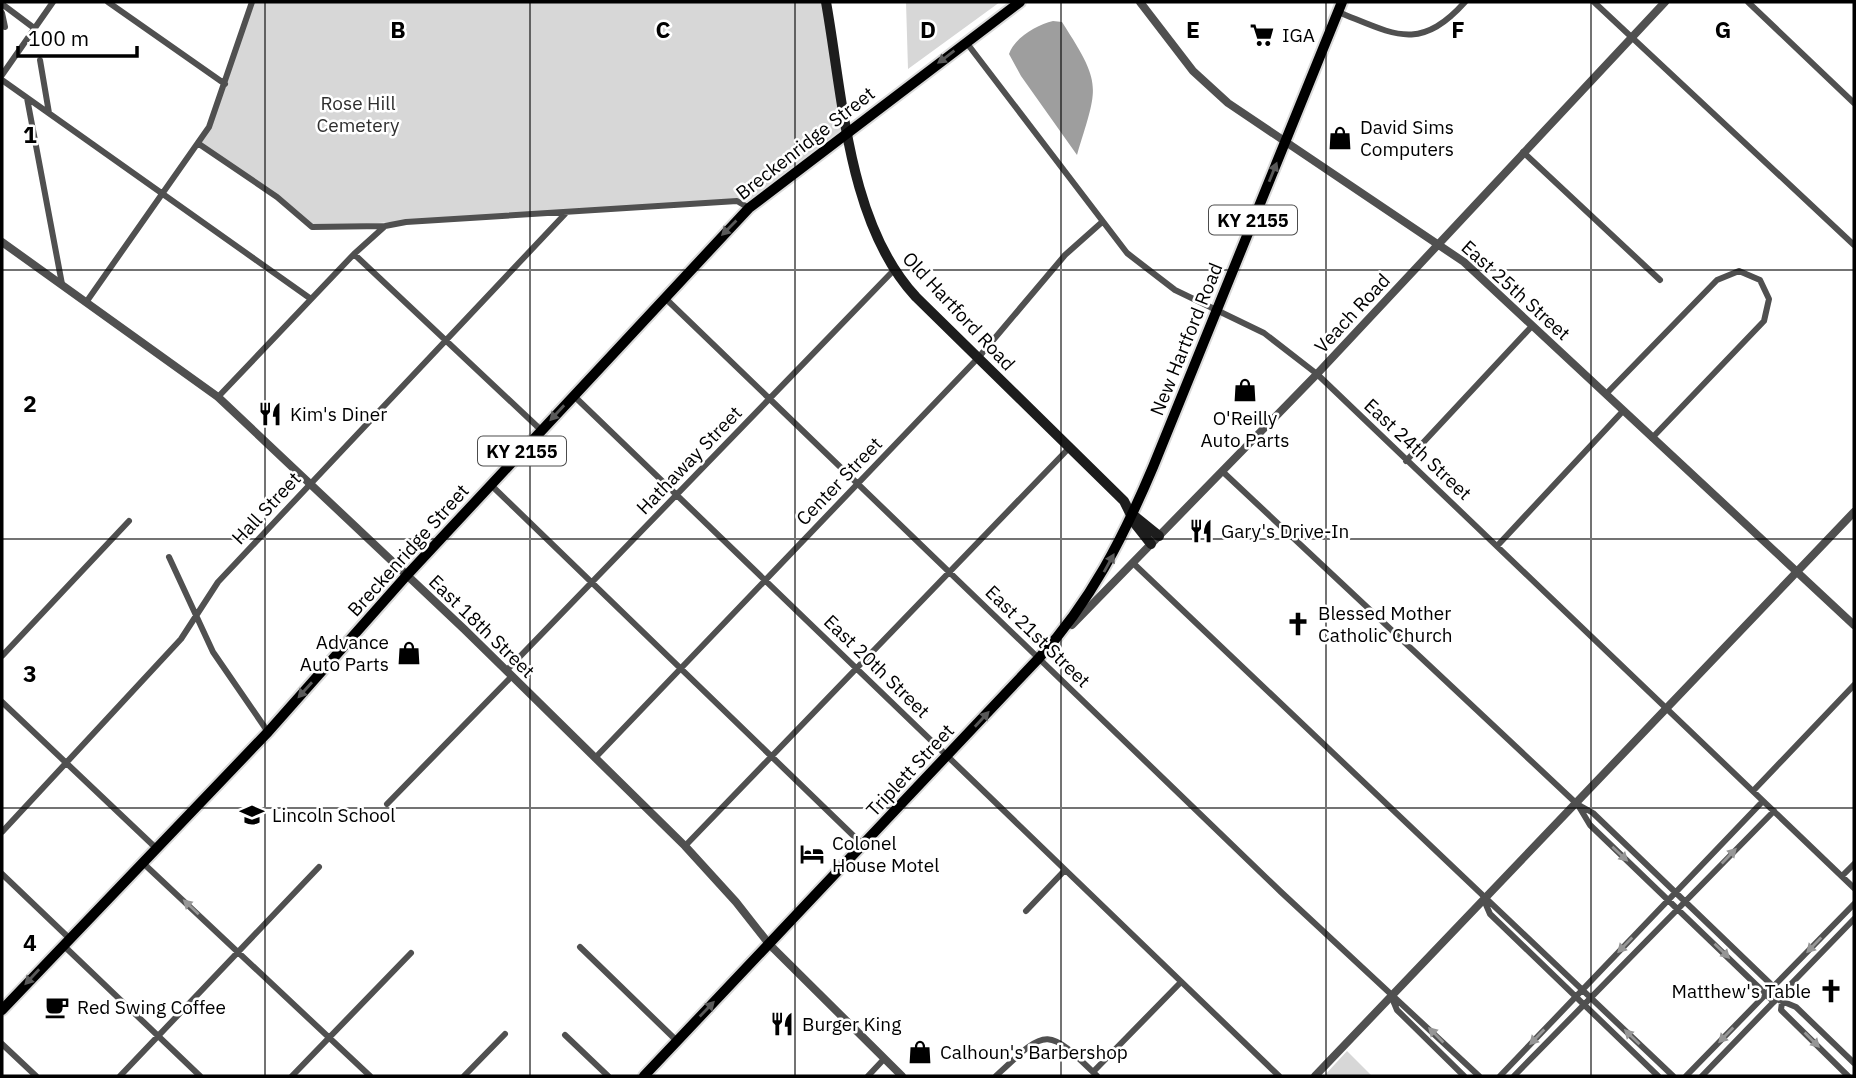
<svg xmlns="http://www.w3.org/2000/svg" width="1856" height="1078" font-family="'IBM Plex Sans',sans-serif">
	<rect width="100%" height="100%" fill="#fff"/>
	<path fill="#d7d7d7" d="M252 2H826L849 129 749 208 736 201 312 227 277 197 199 144 209 127Z
		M906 2H1000L908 69Z
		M1347 1051 1372 1076H1324Z"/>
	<path fill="#9e9e9e" d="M1053 21 1062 22C1103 86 1098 85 1077 155L1021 76 1009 54C1015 37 1037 25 1053 21Z"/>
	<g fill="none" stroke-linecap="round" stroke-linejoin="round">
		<g stroke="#dbdbdb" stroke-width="14">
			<path id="primary" d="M2 1010 268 732 407 575 749 208 1020 2
				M644 1076 1039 658C1091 601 1123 538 1153 467L1342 2"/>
		</g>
		<path stroke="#505050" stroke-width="6" d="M108 2 225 84
			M1594 2 1854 245
			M1748 2 1854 103
			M2 4 34 28
			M1338 12C1394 34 1419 53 1465 2
			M2 13 5 27
			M966 42 1127 253 1175 290 1264 333 1317 374 1854 888
			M40 60 49 113
			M2 75 53 2
			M2 80 311 299
			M27 98 62 284
			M199 144 277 197 312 227 385 226 406 222 737 201 749 208
			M1523 152 1660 280
			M354 254 541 430
			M664 297 1281 892 1479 1076
			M87 301 209 127 252 2
			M1606 394 1717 280 1739 271 1760 280 1769 299 1764 321 1652 438
			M573 395 1279 1076
			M218 397 354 254 384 227
			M1406 461 1532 326
			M1222 471 1577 804 1593 813 1781 994
			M491 485 863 845
			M1498 545 1623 411
			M169 557 213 652 268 732
			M1133 563 1673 1076
			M2 656 129 521
			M506 671 893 271
			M2 702 157 849
			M595 758 978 358 1065 255 1101 223
			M1753 791 1854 685
			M387 804 512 676
			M1578 805 1590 825 1774 1002
			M2 832 181 639 218 582 565 214
			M685 846 1070 447
			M143 863 370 1076
			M2 874 69 938
			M1842 876 1854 864
			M1484 900 1490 914 1658 1076
			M1026 911 1065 870
			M63 945 200 1076
			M580 947 677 1041
			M1392 998 1397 1010 1464 1076
			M1779 1000 1796 1007 1854 1063
			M1782 1002 1781 1010 1848 1076
			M565 1035 608 1076
			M2 1044 36 1076
			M1093 1072 1181 982
			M120 1076 319 867
			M292 1076 411 953
			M464 1076 505 1034
			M868 1076 884 1059
			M996 1076C1047 1028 1046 1026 1097 1076
			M1500 1076 1763 801
			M1514 1076 1774 811
			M1686 1076 1854 904
			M1702 1076 1854 919"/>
		<path stroke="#505050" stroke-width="8" d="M1140 2 1193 71 1228 103 1464 262 1854 625
			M2 242 218 397 464 629 685 846 736 902 769 944 902 1076
			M1072 625 1317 374 1665 2
			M1315 1076 1854 512"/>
		<path stroke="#1d1d1d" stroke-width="10" d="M826 2C843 97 848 224 916 297L1124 501 1136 525 1151 544
			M1133 515 1159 536"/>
		<use href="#primary" stroke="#000" stroke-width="10"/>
	</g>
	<defs><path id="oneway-solid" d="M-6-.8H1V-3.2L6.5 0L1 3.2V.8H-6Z" transform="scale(1.75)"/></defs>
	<g fill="#595959">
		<use href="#oneway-solid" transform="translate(946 57) rotate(143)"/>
		<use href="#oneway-solid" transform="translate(1273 172) rotate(-68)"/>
		<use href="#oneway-solid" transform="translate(729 228) rotate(135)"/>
		<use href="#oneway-solid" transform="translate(557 413) rotate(133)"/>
		<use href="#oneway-solid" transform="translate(1109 563) rotate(-61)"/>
		<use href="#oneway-solid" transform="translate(305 690) rotate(132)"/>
		<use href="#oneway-solid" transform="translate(982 719) rotate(-47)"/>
		<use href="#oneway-solid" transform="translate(32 977) rotate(133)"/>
		<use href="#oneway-solid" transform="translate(707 1009) rotate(-46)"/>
	</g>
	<g fill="#969696">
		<use href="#oneway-solid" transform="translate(1620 854) rotate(43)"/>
		<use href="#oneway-solid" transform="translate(1729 856) rotate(-46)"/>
		<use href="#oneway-solid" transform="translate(191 907) rotate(-137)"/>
		<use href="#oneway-solid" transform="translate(1625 945) rotate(134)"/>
		<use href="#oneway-solid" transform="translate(1814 945) rotate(134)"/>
		<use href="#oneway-solid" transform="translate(1722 951) rotate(44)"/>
		<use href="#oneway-solid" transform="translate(1436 1035) rotate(-135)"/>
		<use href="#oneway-solid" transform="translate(1726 1035) rotate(134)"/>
		<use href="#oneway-solid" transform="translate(1537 1037) rotate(134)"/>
		<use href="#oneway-solid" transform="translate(1632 1037) rotate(-136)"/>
		<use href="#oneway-solid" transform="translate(1812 1040) rotate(45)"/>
	</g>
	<path fill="none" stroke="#000" stroke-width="2" stroke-opacity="0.55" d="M265 2V1076M530 2V1076M795 2V1076M1061 2V1076M1326 2V1076M1591 2V1076M2 270H1854M2 539H1854M2 808H1854"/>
	<defs>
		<g id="supermarket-bare" transform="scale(1.89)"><path d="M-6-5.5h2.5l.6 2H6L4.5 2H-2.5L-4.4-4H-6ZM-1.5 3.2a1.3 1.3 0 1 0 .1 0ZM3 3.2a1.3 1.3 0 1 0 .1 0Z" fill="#000" stroke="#fff" stroke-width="2.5" paint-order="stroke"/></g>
		<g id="shop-bare" transform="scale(1.89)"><path d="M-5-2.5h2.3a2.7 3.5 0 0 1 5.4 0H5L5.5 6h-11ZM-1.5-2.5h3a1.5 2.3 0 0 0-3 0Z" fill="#000" stroke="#fff" stroke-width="2.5" paint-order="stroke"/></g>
		<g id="restaurant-bare" transform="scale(1.89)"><path d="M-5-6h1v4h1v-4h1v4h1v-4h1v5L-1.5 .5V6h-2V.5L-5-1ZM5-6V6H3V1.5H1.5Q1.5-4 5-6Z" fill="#000" stroke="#fff" stroke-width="2.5" paint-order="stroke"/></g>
		<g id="church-bare" transform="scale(1.89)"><path d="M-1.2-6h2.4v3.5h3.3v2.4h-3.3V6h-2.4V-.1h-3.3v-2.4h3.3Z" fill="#000" stroke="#fff" stroke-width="2.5" paint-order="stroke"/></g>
		<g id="school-bare" transform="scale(1.89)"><path d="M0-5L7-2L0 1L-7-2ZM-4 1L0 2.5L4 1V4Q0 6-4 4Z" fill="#000" stroke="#fff" stroke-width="2.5" paint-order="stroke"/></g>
		<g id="hotel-bare" transform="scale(1.89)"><path d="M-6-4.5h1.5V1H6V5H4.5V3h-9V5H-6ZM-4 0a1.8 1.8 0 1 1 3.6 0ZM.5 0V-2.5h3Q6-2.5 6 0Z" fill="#000" stroke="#fff" stroke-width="2.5" paint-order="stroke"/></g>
		<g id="cafe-bare" transform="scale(1.89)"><path d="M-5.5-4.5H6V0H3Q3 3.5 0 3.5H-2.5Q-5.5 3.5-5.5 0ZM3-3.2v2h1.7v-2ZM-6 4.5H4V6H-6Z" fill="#000" stroke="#fff" stroke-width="2.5" paint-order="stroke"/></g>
	</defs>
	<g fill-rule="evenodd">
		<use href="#supermarket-bare" x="1262" y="35"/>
		<use href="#shop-bare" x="1340" y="138"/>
		<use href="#shop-bare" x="1245" y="390"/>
		<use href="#restaurant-bare" x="270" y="414"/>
		<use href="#restaurant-bare" x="1201" y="531"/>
		<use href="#church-bare" x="1298" y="624"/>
		<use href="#shop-bare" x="409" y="653"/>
		<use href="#school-bare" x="252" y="815"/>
		<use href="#hotel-bare" x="812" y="854"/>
		<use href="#church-bare" x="1831" y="991"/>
		<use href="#cafe-bare" x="57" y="1007"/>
		<use href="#restaurant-bare" x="782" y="1024"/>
		<use href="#shop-bare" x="920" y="1052"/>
	</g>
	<g text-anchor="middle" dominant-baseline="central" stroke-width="5" stroke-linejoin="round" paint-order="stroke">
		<g fill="#fff" stroke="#4c4c4c" stroke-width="2">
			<rect x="1209" y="205.5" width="88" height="29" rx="5"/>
			<rect x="478" y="436.5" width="88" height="29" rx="5"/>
		</g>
		<g font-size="18" font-weight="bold" fill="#000">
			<text x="1253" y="220">KY 2155</text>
			<text x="522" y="451">KY 2155</text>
		</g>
		<g font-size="19" fill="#000" stroke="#fff" text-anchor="start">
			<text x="1282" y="35">IGA</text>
			<text x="1360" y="127">David Sims<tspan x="1360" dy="22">Computers</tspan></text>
			<text x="290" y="414">Kim's Diner</text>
			<text x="1245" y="418" text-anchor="middle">O'Reilly<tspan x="1245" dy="22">Auto Parts</tspan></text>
			<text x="1221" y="531">Gary's Drive-In</text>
			<text x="1318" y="613">Blessed Mother<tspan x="1318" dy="22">Catholic Church</tspan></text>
			<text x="389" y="642" text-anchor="end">Advance<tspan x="389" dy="22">Auto Parts</tspan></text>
			<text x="272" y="815">Lincoln School</text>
			<text x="832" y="843">Colonel<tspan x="832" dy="22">House Motel</tspan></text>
			<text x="1811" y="991" text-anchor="end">Matthew's Table</text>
			<text x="77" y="1007">Red Swing Coffee</text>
			<text x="802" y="1024">Burger King</text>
			<text x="940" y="1052">Calhoun's Barbershop</text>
		</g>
		<g font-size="19" fill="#2e2e2e" stroke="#fff">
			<text x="358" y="103">Rose Hill<tspan x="358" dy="22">Cemetery</tspan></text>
		</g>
		<g font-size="19" fill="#000" stroke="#fff">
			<text transform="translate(805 143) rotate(-38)">Breckenridge Street</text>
			<text transform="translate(1516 290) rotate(42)">East 25th Street</text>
			<text transform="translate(959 311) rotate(47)">Old Hartford Road</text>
			<text transform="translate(1352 313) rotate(-47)">Veach Road</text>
			<text transform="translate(1186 339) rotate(-68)">New Hartford Road</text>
			<text transform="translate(1418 449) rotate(43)">East 24th Street</text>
			<text transform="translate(689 460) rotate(-46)">Hathaway Street</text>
			<text transform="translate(839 481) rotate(-46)">Center Street</text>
			<text transform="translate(266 508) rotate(-47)">Hall Street</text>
			<text transform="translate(408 550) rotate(-48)">Breckenridge Street</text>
			<text transform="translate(482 626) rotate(44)">East 18th Street</text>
			<text transform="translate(1038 636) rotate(44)">East 21st Street</text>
			<text transform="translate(877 666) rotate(44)">East 20th Street</text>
			<text transform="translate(910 770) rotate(-47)">Triplett Street</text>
		</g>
	</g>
	<g font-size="23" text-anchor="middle" font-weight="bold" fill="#000" stroke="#fff" stroke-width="5" stroke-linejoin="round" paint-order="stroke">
		<text x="398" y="38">B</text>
		<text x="663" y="38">C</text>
		<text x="928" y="38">D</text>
		<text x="1193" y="38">E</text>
		<text x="1458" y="38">F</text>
		<text x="1723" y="38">G</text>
		<text x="30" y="143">1</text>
		<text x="30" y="412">2</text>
		<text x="30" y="682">3</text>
		<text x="30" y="951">4</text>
	</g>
	<rect width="1856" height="1078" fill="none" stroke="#000000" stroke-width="7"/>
	<path d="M18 46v10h119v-10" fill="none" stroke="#000000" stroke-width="3.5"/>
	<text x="28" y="46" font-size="21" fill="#000000" stroke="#ffffff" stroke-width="5" paint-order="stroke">100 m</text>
</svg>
